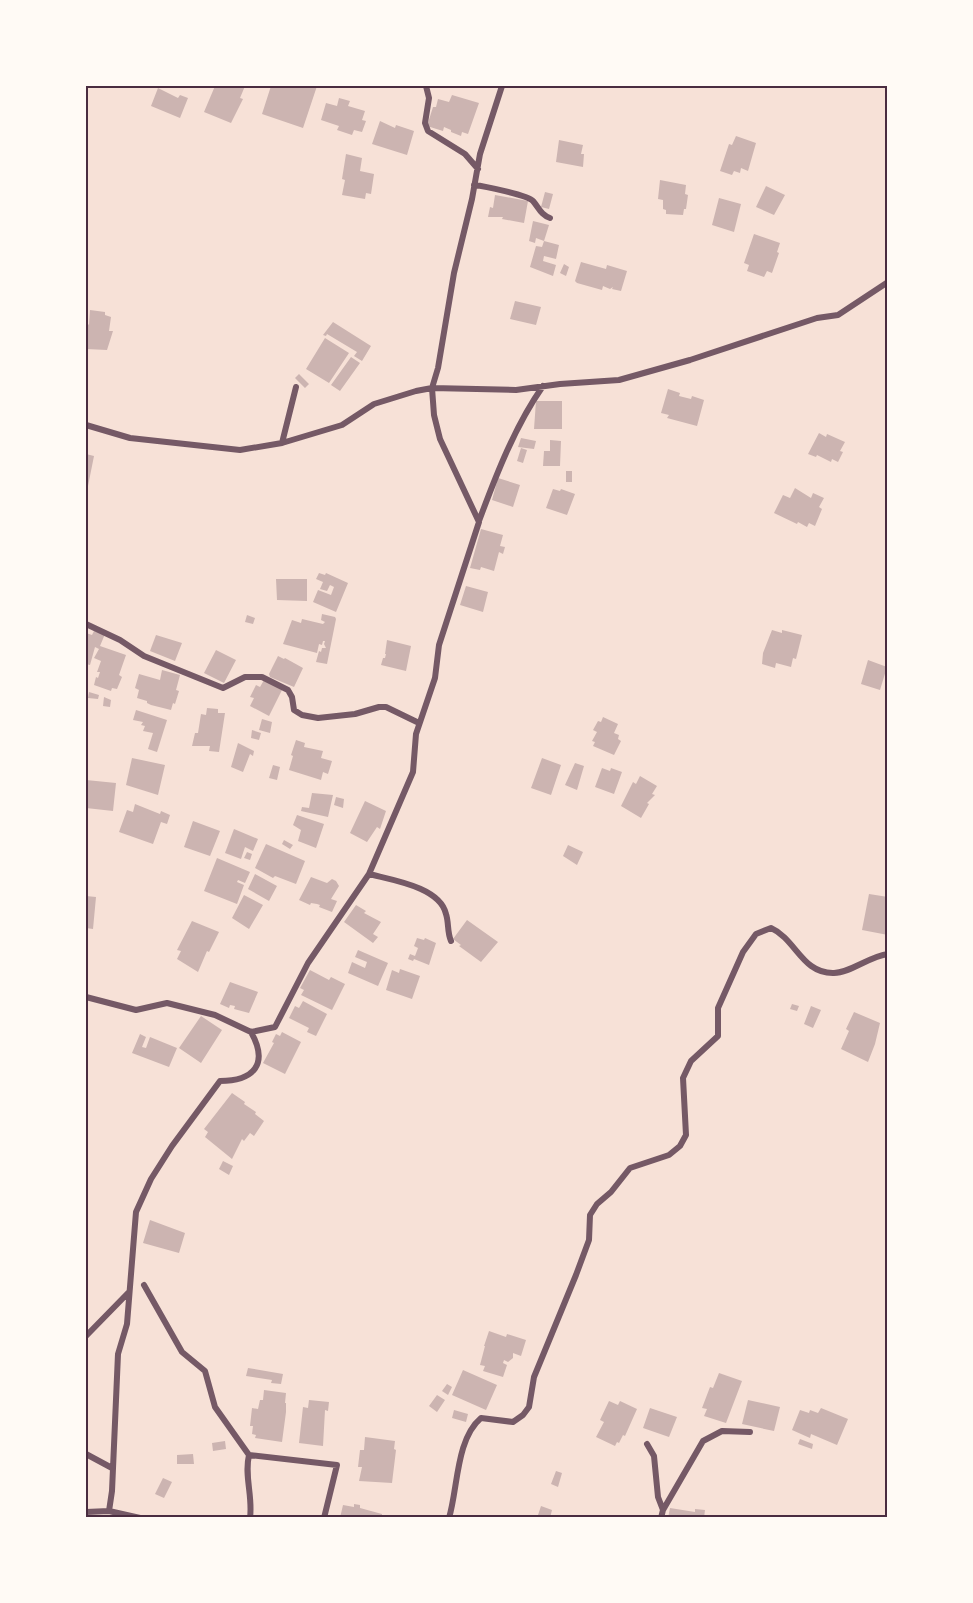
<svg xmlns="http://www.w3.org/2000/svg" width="973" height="1603" font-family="'PT Sans Narrow',sans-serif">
	<rect width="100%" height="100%" fill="#f7e1d7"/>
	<path fill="#ccb4b1" d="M215 86H245L240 98 243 99 231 123 204 112Z
		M271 86H317L303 128 262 114Z
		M158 88 178 98 180 95 188 98 180 118 151 106Z
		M452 95 479 103 468 134 462 132 461 136 451 132V130L444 127 443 131 427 126 433 107H436L438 99 449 102Z
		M339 98 350 101 348 106 365 111 362 120 366 121 362 132 354 130 352 135 337 130 339 126 321 120 326 103 337 106Z
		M380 121 395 128 396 125 414 131 407 155 372 144Z
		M736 136 756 143 748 171 741 168 740 173 734 171 732 175 720 171 729 144 732 145Z
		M559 140 583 145 581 154H584L583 167 556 162Z
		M346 154 362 158 360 171 374 174 371 194 366 193 365 199 342 195 345 180 342 179Z
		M660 180 686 185 685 194 688 195 686 209H684L683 215 666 214V210L663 209V200L658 199Z
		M766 186 785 195 774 215 756 207Z
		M545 192 553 194 549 209 541 207Z
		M495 195 528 201 524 223 502 219 503 217H488L490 207 493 208Z
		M719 198 741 204 734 232 712 225Z
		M533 221 549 225 544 241 536 238 535 243 529 241Z
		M754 234 780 243 777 252 779 253 772 273 767 271 764 277 747 271 749 265 744 263Z
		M544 241 559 245 556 259 544 256 543 261 556 265 553 276 530 267 536 246 542 247Z
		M581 262 606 269 607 265 627 271 621 291 612 289 613 287 610 289 603 286 602 290 577 283 575 281Z
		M564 264 569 267 566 276 560 273Z
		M515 301 541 307 536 325 510 319Z
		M90 310 105 312V315L111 317 109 331H113L107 350 86 349V334L88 324 89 325Z
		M333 322 371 346 362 361 354 356 357 352 327 334 326 336 323 335Z
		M325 338 349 353 329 383 306 369Z
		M351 357 360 363 340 391 331 385Z
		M299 374 309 384 305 388 295 378Z
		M668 389 680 393 679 396 691 399 692 396 704 400 697 426 667 418 669 415 661 413Z
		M536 401H562V429H534Z
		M819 433 826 437 827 434 845 442 840 451 843 452 838 462 832 459 831 462 817 455 816 457 808 454Z
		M521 438 536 441 534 449 518 447Z
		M550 440 561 441 560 466H543L544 451H550Z
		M521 448 527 450 523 463 517 461Z
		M86 454 94 456 88 486 86 485Z
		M566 471H572V482H566Z
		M498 478 520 485 513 507 492 500Z
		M795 488 811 498 813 493 824 498 819 507 822 509 815 526 809 523 807 527 798 522 797 524 774 513 783 495 790 498Z
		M553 489 560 491 561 489 575 494 567 515 546 508Z
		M481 529 503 535 500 546 505 547 503 554 499 552 494 571 481 567 480 570 470 568Z
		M319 573 325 575 326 573 348 583 336 612 313 602 318 590 331 595 334 587 330 585 327 591 320 589 323 582 316 579Z
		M276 579H307V601L277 600Z
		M466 586 488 592 483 612 460 605Z
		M322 614 335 617 336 619 327 664 316 662 319 651 321 652 322 648H326L324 644 325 641H323L322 645 319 644 317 653 283 644 292 620 301 623 302 619 323 624 325 622 321 620Z
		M247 615 255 618 253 624 245 622Z
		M772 630 782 633V630L802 635 796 659 793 658 791 667 776 663 775 668 762 664 763 653Z
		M94 631 105 634 100 646 126 655 119 675 122 677 117 689 112 688 111 691 94 685 96 677 98 678 100 672H97L101 661 94 658 99 649 95 647 90 665 86 664V633L92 635Z
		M156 635 182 643 175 661 150 651Z
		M387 640 411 646 406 671 381 665 383 658H385L386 654H385Z
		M216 650 236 660 224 683 204 673Z
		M278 656 284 659 285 658 303 668 294 687 270 677 269 674Z
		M868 660 887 667 880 690 861 684Z
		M162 670 180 675 176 690 179 691 175 704 173 703 171 710 151 705 147 703V701L137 698 139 690 135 688 139 674 160 680Z
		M264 680 282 690 269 716 250 706 254 698 250 697 256 685 260 687Z
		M89 692 99 695 98 699 88 698Z
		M104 697 111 700 110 707 103 706Z
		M207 708 218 709V713H225L219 752 209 751 210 746H192L195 733H198L201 714 206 715Z
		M136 710 167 720 157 752 148 749 153 733 143 731 145 726 141 725 143 722 133 720Z
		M603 717 618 724 614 733 619 735 618 739 621 741 614 755 593 746 595 742 592 741 597 732 593 730 598 721 601 722Z
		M262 719 272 722 270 733 259 730Z
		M252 730 261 733 259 740 251 738Z
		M296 740 305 743 304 747 323 751 321 758 332 761 328 774 323 772 321 780 289 770 293 756 291 755Z
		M238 743 254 751 253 756 250 754 243 772 231 767Z
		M132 758 165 765 158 795 126 785Z
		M542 758 561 765 551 795 531 788Z
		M575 763 584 766 577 790 565 785Z
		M273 765 280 767 277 780 269 778Z
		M602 768 610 771 611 768 622 772 614 794 595 787Z
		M640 776 657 786 652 794 655 795 647 803 649 804 641 818 621 806 633 782 636 784Z
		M86 780 116 783 113 811 86 808 88 789H86Z
		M312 793 333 795 328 817 301 811 302 807 309 808Z
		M336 797 344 799 343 808 334 805Z
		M365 801 386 811 380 829 377 827 367 842 350 833Z
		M135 804 160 814 161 811 170 815 167 824 161 822 153 844 119 832 127 810 133 812Z
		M297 815 324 824 316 848 298 841 301 830 293 825Z
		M193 821 220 831 210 856 184 847Z
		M234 829 258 839 253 851 245 847 241 859 225 853Z
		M284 840 293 845 290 849 282 844Z
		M266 844 305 861 296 884 275 876 273 878 255 868Z
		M568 845 583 852 577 865 563 856Z
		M247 852 252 854 250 860 244 858Z
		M217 858 250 872 245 883 238 880 237 882 244 885 237 904 204 891Z
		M255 874 277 886 269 901 248 889Z
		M311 877 327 883 332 879 336 881 339 886 331 899 337 901 332 912 319 907 320 905 317 904 311 903 310 905 299 900Z
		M869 894 888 897V935L862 930Z
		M244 895 263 905 249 929 232 918Z
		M86 896 96 897 93 929 86 928Z
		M356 905 366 911 364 913 381 922 373 934 378 937 373 943 344 922Z
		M467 920 498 942 481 962 459 946 461 945 453 939Z
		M192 921 219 932 209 952 207 951 198 972 177 959 181 951 177 950Z
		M417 938 424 940 425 938 436 943 429 965 414 959 413 961 408 959 410 954 415 956 418 948 414 946Z
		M358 950 388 963 378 986 348 973 352 962 365 968 367 962 355 957Z
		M400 969 420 976 412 999 386 990 392 970 399 973Z
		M310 970 329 980 331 977 345 984 332 1010 301 995 304 990 300 988Z
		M230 982 258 992 249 1013 234 1009 235 1006 230 1005 229 1008 220 1004Z
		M303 1001 327 1014 316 1036 307 1032 309 1028 289 1018 295 1006 299 1008Z
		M792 1004 799 1006 797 1011 790 1009Z
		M811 1006 821 1010 813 1028 804 1024Z
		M854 1012 880 1023 875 1044 868 1062 841 1049 849 1031 846 1029Z
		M201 1016 222 1030 201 1063 179 1048Z
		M282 1032 301 1042 285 1074 263 1063 274 1043 272 1042 276 1034 280 1036Z
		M140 1034 146 1037 142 1047 146 1048 150 1037 177 1048 169 1067 132 1053Z
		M232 1093 245 1102 244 1104 256 1112 255 1114 264 1121 254 1136 250 1133 244 1141 242 1139 232 1159 205 1137 208 1132 204 1129Z
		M223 1161 233 1166 229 1175 219 1169Z
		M150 1220 185 1233 179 1253 143 1243Z
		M489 1331 506 1337 507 1334 526 1340 521 1356 513 1353V1358L508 1362 504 1360 503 1363 507 1365 503 1377 483 1371 485 1366 480 1365 485 1346H484Z
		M248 1368 283 1374 281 1384 271 1383 272 1380 246 1376Z
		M463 1370 497 1385 486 1410 452 1395Z
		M719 1373 742 1381 726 1423 704 1416 707 1409 702 1408 710 1387 713 1388Z
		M447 1384 452 1387 448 1395 442 1391Z
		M264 1390 286 1393 285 1403H286V1412L282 1442 255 1438 256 1435 252 1434 253 1426H250L252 1408 258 1409 260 1400H263Z
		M437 1395 445 1400 437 1412 429 1406Z
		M309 1400 329 1402 328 1411 325 1410 323 1446 299 1443 303 1407 308 1408Z
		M748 1400 780 1407 774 1431 742 1424Z
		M609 1401 618 1405 620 1401 637 1409 625 1436 623 1435 619 1443 617 1442 615 1446 596 1437 604 1422 600 1420Z
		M650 1408 677 1417 669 1437 643 1428Z
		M821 1408 848 1419 837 1445 811 1434 810 1438 792 1430 800 1410 809 1413 810 1410 818 1413Z
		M454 1410 468 1414 466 1422 452 1418Z
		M365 1437 395 1441 394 1449 396 1450 392 1483 359 1481 362 1467H358L360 1450H364Z
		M800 1439 813 1444 812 1449 798 1444Z
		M225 1441 226 1449 213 1451 212 1443Z
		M193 1454 194 1464H177V1455Z
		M556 1471 562 1473 558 1487 551 1484Z
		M163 1478 172 1482 164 1498 155 1494Z
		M354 1504 360 1505V1508L382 1514V1518H340L343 1505 354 1507Z
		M541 1506 552 1510 550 1518H537Z
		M670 1508 695 1512V1509L705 1510 704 1518H668Z"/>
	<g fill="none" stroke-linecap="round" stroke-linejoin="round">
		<path stroke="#755966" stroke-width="6" d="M426 86 429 98 425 123 428 131 465 154 478 169
			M474 185C483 186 528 195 533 201 539 208 541 215 550 218
			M86 425 130 438 240 450 282 443 342 425 374 404 416 391 432 388 516 390 560 384 619 380 690 360 817 318 838 315 888 282
			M282 443 296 387
			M479 521C496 475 515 426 543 386
			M86 624 120 640 144 656 223 688 245 677H262L288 690 292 697 294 710 302 715 318 718 355 714 379 707H386L419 723
			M369 874C392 880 440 887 446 914 449 923 447 932 451 941
			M86 997 136 1010 167 1003 215 1015 251 1032 275 1027 308 963 369 874 413 772 416 734 435 678 439 645 479 522 440 439 434 415 432 388 438 368 454 273 472 199 480 154 502 86
			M144 1285 182 1352 205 1371 215 1407 249 1455C244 1476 253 1496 250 1518
			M86 1336 129 1292
			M647 1444 654 1456 658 1497 663 1510
			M86 1454 112 1468
			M249 1455 337 1465 324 1518
			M86 1512 109 1511
			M140 1518 109 1511 112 1491 118 1354 127 1324 136 1212 151 1179 172 1146 220 1081C254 1081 269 1064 251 1032
			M449 1518C458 1488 456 1439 481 1418L513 1422 523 1415 529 1407 534 1377 576 1275 589 1240 590 1215 597 1204 611 1192 630 1168 669 1155 680 1146 686 1135 683 1078 691 1061 718 1036V1008L743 952 756 934 771 928C796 939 802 974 834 973 850 973 870 956 888 954
			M661 1518 663 1510 703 1441 722 1431 750 1432"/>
	</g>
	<rect width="973" height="1603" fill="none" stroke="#fffaf5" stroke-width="174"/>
	<rect x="87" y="87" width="799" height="1429" fill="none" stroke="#4a2c40" stroke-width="2"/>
</svg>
